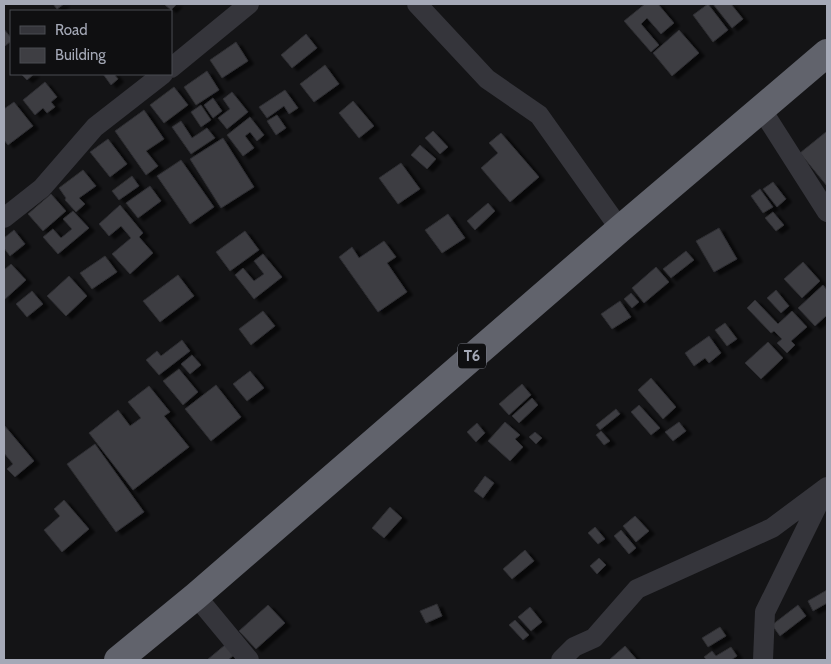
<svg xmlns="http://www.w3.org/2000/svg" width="831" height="664" font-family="Cabin,sans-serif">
	<defs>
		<filter id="shadow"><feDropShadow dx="5.5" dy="3" stdDeviation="1" flood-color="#0009"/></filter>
	</defs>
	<rect width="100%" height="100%" fill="#141416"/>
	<path fill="#3e3e43" stroke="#2e2e32" filter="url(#shadow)" d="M53 4H64L57 9Z
		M164 4H177L171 10Z
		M645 4H658L674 23 661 34 647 18 641 24 659 45 651 52 624 21Z
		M708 4 728 30 713 42 693 15Z
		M713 4H731L743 19 732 28Z
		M4 29 11 38V41L5 46Z
		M679 30 699 53 672 76 653 53Z
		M306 34 317 48 292 68 281 55Z
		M236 42 248 61 222 78 210 60Z
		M325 65 339 84 314 102 300 84Z
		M207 71 219 90 196 105 184 87Z
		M21 74H34L27 80Z
		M103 74H114L118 79 111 85Z
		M45 82 57 97 51 102 55 107 47 113 43 108 35 115 23 100Z
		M174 87 188 105 164 123 150 105Z
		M285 90 298 108 289 114 284 106 267 118 259 107Z
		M232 92 248 112 227 129 218 118 230 109 223 99Z
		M213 98 222 111 213 118 204 105Z
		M353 101 374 126 359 138 339 113Z
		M14 102 33 126 8 145 4 140V109Z
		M201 105 211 120 201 127 191 112Z
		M144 110 164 139 146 151 158 166 146 175 115 131Z
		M277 115 286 128 276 135 267 121Z
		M250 117 264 135 257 141 250 132 245 136 254 148 243 156 227 135Z
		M181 121 192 138 207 128 215 138 191 154 172 127Z
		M433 131 448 147 440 154 425 138Z
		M826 132 827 133V186L800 153Z
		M501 133 539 177 510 202 481 168 498 153 489 143Z
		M223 138 254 187 221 208 190 159Z
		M108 139 127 164 110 177 90 152Z
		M420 145 436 159 427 169 411 155Z
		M181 160 214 207 190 224 157 176Z
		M401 163 420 189 398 204 379 178Z
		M83 170 96 186 79 198 85 204 76 212 65 200 66 198 59 188Z
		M132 176 139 186 119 200 112 191Z
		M773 182 786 199 777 207 763 189Z
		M150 186 161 201 138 218 126 203Z
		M760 189 773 207 763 213 751 196Z
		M51 194 66 211 43 231 28 214Z
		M488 203 495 211 475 230 467 221Z
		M120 205 143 233 139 237 153 253 130 274 112 254 131 238 121 226 109 236 99 224Z
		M73 211 89 228 58 254 43 237 53 229 61 238 72 229 63 219Z
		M773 212 784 225 776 231 765 218Z
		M448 214 465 238 442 253 425 230Z
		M719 228 737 259 714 272 696 241Z
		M14 230 25 244 10 256 4 248V238Z
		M245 231 259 250 230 271 216 252Z
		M384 241 396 257 387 263 407 292 378 312 339 257 352 247 359 258Z
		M686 251 694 260 671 278 663 269Z
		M263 254 282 277 254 299 235 275 243 268 254 281 264 274 254 261Z
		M105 256 117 272 92 289 80 273Z
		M803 262 820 281 802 298 784 279Z
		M11 264 26 280 4 300V270Z
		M656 267 669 282 644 303 632 288Z
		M178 275 194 296 160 322 143 301Z
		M69 276 87 296 66 316 47 296Z
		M823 285 827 290V315L815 326 798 308Z
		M776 290 789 306 781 313 767 298Z
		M32 291 43 304 27 317 16 304Z
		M631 293 639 302 632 308 624 299Z
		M755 300 778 324 792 311 807 327 791 341 795 345 787 353 777 343 782 339 774 331 771 333 747 308Z
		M620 301 631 317 612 329 601 314Z
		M263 311 275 326 251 345 239 329Z
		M725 323 737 339 727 346 715 330Z
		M709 336 721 353 709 363 705 358 694 366 685 353Z
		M182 340 190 351 159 375 146 360 157 351 161 356Z
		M768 342 783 358 761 379 745 363Z
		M192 355 201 365 190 374 181 364Z
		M179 369 198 392 183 405 163 381Z
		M250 371 264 388 247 401 233 384Z
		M651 378 676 407 663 419 638 390Z
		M522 384 531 395 509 415 499 404Z
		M216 385 241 417 211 441 185 409Z
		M149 386 170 412 164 416 189 447 133 490 89 433 118 410 130 426 141 418 128 402Z
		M532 398 538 405 519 423 512 416Z
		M639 405 660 428 651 435 631 412Z
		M616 409 620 414 600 430 596 425Z
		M505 422 520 435 515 439 523 447 510 461 488 441Z
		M679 422 686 431 673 441 665 432Z
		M477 423 485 433 476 442 467 432Z
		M4 425 34 461 15 477 7 469 13 464 4 453Z
		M601 431 610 441 604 445 596 435Z
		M535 432 542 438 536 444 529 437Z
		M95 444 144 512 116 532 67 464Z
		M485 476 494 483 483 498 474 491Z
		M64 500 89 529 62 552 44 530 60 516 54 509Z
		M390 507 402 518 384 538 372 528Z
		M635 516 649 531 636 542 623 526Z
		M595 527 605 539 598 544 588 533Z
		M621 530 636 548 629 554 614 536Z
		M525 550 534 561 512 579 503 569Z
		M599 558 606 565 597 574 590 566Z
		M827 590V603L813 611 808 601Z
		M437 604 442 616 426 623 420 611Z
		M268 605 285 623 256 649 239 631Z
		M798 605 806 616 780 636 772 625Z
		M530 607 542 622 531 631 518 617Z
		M515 620 529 635 523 640 509 625Z
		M720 627 726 636 708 647 702 638Z
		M225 645 234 655 228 660H207Z
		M625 646 637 660H609Z
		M731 647 737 656 731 660H707L704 657 712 651 716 656Z"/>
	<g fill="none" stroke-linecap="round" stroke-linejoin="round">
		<path stroke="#35353b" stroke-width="20" d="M417 4 487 79 539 115 620 229
			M171 68 249 4
			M762 110 827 212
			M4 218 42 188 95 127 163 74
			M196 596 249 660
			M561 660 574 647 594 638 637 589 772 528 827 487
			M763 660 765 612 825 490"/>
		<path stroke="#61636c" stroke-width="28" d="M118 660 196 596 620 229 827 53"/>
	</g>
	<g text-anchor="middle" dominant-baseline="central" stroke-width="4" stroke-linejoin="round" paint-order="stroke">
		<rect fill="#0f0f11" stroke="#787b85" stroke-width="1" x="458" y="343.5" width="28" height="25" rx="4"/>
		<g font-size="15" font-weight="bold" fill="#a5a9b7">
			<text x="472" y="356">T6</text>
		</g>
	</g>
	<rect width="831" height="664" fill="none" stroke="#a5a9b7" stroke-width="10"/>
	<rect x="10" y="10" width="162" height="65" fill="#0f0f11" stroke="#4b4d53"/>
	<rect x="20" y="26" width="25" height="8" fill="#35353b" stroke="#4b4d53"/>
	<text x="55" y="35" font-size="15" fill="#a5a9b7">Road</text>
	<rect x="20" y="48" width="25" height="15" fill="#3e3e43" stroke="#4b4d53"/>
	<text x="55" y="60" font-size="15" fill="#a5a9b7">Building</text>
</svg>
